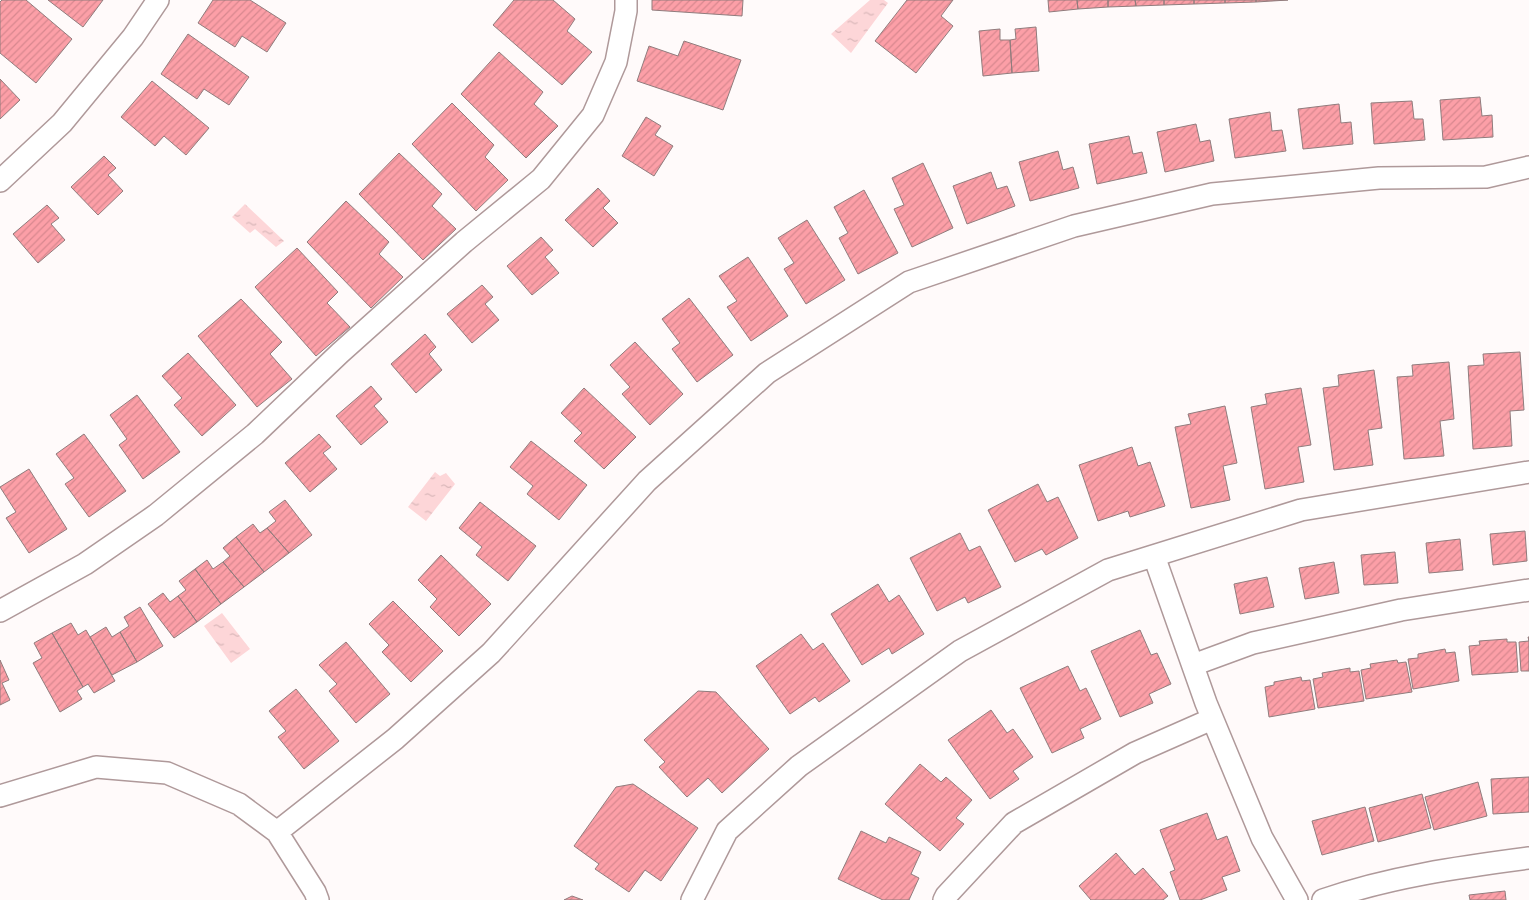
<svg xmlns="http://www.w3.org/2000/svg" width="1529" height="900" font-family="Montserrat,sans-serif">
	<defs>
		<pattern id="water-ripples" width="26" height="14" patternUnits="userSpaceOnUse" patternTransform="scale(1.25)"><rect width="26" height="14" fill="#fdd6d8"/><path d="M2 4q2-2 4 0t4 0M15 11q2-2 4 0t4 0" fill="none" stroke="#d9b7b9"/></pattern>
		<pattern id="building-hatch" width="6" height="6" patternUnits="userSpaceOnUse" patternTransform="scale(1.25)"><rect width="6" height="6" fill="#fc9fa7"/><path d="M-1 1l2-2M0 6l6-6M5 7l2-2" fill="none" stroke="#d8888f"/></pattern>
	</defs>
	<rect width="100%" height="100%" fill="#fffafa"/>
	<path fill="url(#water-ripples)" d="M870 0H884L888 3 851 53 831 34Z
		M245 204 284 241 276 247 255 229 250 233 232 217Z
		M435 472 440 476 446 473 455 484 426 521 408 507Z
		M222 613 250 649 231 663 204 626Z"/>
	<path fill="url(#building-hatch)" stroke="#907c7d" d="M2 0H26L72 39 36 83 0 53V2Z
		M48 0H103L83 27Z
		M213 0H250L286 23 267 52 242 36 235 47 198 23Z
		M514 0H553L575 19 567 31 592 52 562 85 493 25Z
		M652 0H743L742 16 652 10Z
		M907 0H953L941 16 953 26 916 73 875 41Z
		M1048 0H1077L1078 9 1049 12Z
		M1077 0H1108V7L1078 9Z
		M1108 0H1135L1136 6 1108 7Z
		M1135 0H1164V5L1136 6Z
		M1164 0H1194V4L1164 5Z
		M1194 0H1225V3L1194 4Z
		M1225 0H1256V2L1225 3Z
		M1256 0H1288L1256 2Z
		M1036 27 1039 71 1012 73 1010 40 1016 39 1015 29Z
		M1000 29V40H1010L1012 73 983 76 979 31Z
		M188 34 249 77 229 105 204 89 197 99 161 74Z
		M684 41 741 60 723 110 637 81 649 46 678 56Z
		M499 52 543 92 534 104 558 126 526 158 461 94Z
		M0 79 20 100 0 119Z
		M152 81 209 128 186 155 164 136 155 146 121 117Z
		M1480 97 1482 116 1492 115 1493 137 1443 140 1440 100Z
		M1412 101 1414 119H1423L1425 140 1374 144 1371 103Z
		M452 103 494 145 485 157 508 180 476 211 412 144Z
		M1339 104 1341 123 1351 122 1353 144 1303 149 1298 109Z
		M1270 112 1272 131 1282 130 1286 151 1235 158 1229 119Z
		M646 117 661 126 655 135 673 146 654 176 622 156Z
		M1196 124 1200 142 1210 140 1214 161 1165 172 1157 132Z
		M1129 136 1133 154 1142 152 1147 173 1097 184 1089 144Z
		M1058 151 1063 170 1073 167 1079 188 1030 201 1019 162Z
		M399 153 442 194 432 206 456 229 423 260 359 194Z
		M104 156 116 168 108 175 123 191 98 215 71 187Z
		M923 163 953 228 912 247 894 209 904 205 892 178Z
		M991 172 997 189 1007 186 1015 206 967 224 953 186Z
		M598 188 610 201 603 208 618 223 593 247 565 220Z
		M864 190 898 253 858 274 839 238 848 233 834 207Z
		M346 201 389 242 379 254 403 277 371 308 307 242Z
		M47 205 59 218 51 224 65 240 38 263 13 234Z
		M807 220 845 280 806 304 784 269 794 263 778 238Z
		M541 237 553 250 545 257 559 273 532 295 507 266Z
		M297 248 338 292 327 303 350 327 316 356 255 287Z
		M748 257 788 316 751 341 727 307 737 301 719 276Z
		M482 285 493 297 485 304 499 320 472 343 447 314Z
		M689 298 733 355 697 382 672 349 680 343 662 319Z
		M241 299 282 342 270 354 292 379 257 407 198 336Z
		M425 334 436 347 429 354 442 370 416 393 391 364Z
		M635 342 683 394 650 425 622 394 630 387 610 365Z
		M1520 352 1524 410 1510 411 1512 446 1473 449 1468 366 1484 365 1483 354Z
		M188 353 236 405 202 436 174 405 182 398 162 376Z
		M1449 362 1454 419 1440 421 1444 456 1404 459 1397 377 1413 376 1412 365Z
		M1374 370 1382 428 1368 430 1373 465 1334 470 1323 388 1339 386 1338 375Z
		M371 386 382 399 374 406 388 422 361 445 336 416Z
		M584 388 636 437 604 469 574 441 582 433 561 413Z
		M1301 388 1311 445 1298 447 1304 482 1265 489 1251 407 1267 404 1265 394Z
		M137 395 180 452 143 479 119 445 127 439 110 415Z
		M1225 406 1237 463 1223 466 1230 500 1191 508 1175 427 1191 424 1188 414Z
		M84 434 126 491 89 517 65 484 74 478 56 454Z
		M319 434 331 447 323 453 337 469 310 492 285 463Z
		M531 441 587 485 559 520 527 494 533 486 510 467Z
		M1132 447 1138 466 1150 462 1165 506 1130 517 1128 511 1098 521 1079 465Z
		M29 469 67 529 29 553 6 518 16 512 0 487Z
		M1038 484 1047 502 1058 497 1078 538 1046 555 1042 549 1015 562 988 510Z
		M285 500 312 535 289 553 267 528 276 521 269 512Z
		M480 502 536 546 508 581 476 555 482 547 459 528Z
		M253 524 260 533 267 528 289 553 264 572 236 537Z
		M1525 531 1527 561 1493 565 1490 534Z
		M960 533 969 551 980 546 1001 587 968 603 965 597 937 611 910 558Z
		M236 537 264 572 244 587 223 562 230 556 223 548Z
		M1460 539 1463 570 1429 573 1426 543Z
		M1395 552 1398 583 1364 585 1361 555Z
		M441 555 491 604 459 636 430 607 437 599 418 580Z
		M207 560 213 569 223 562 244 587 221 604 195 569Z
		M1334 562 1339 593 1305 599 1299 568Z
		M195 569 221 604 197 622 178 596 186 590 179 581Z
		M1267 577 1274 607 1240 614 1234 584Z
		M878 584 889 602 899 595 924 634 892 654 889 648 862 665 831 614Z
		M163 593 170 602 178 596 197 622 174 638 148 604Z
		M393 601 443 651 411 682 382 652 389 645 369 624Z
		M140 607 163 646 137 662 120 632 129 626 124 617Z
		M71 623 78 635 86 630 115 681 94 693 88 684 83 687 52 633Z
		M106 627 112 637 120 632 137 662 112 675 90 637Z
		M1140 630 1151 655 1157 653 1171 684 1149 694 1153 703 1120 717 1091 651Z
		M52 633 83 687 77 691 82 699 60 712 33 663 42 658 34 643Z
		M801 634 813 650 823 643 850 681 819 702 815 697 790 714 756 666Z
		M1528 637H1529V671H1521L1519 642 1529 641Z
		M1507 639V642H1516L1518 672 1472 675 1469 646 1480 645 1479 641Z
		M346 642 390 694 356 723 329 691 337 684 319 665Z
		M1445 649 1446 653 1455 652 1459 681 1413 689 1408 659 1418 658V654Z
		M0 660 9 680 2 683 10 700 0 705Z
		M1397 660 1398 663 1406 662 1412 692 1366 699 1361 670 1371 668 1370 664Z
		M1068 666 1080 691 1086 688 1101 719 1080 729 1084 738 1052 753 1020 688Z
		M1350 668V672L1359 671 1364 701 1318 708 1313 679 1323 677 1322 673Z
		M1301 677 1302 681 1310 680 1315 709 1269 717 1265 687 1274 685V682Z
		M296 689 339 741 304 769 278 737 286 731 269 711Z
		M698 691 716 692 769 749 722 793 708 778 687 797 659 767 665 762 644 740Z
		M991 710 1007 733 1013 729 1033 757 1013 771 1019 779 990 799 948 740Z
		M920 764 941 782 946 777 972 800 956 818 964 824 940 851 885 804Z
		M1529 777V812L1493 814 1491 779Z
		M1478 782 1487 816 1434 830 1425 797Z
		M633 784 698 828 661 881 645 870 629 892 595 869 599 864 574 846 616 787Z
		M1422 794 1431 828 1378 842 1369 808Z
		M1365 807 1374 841 1322 855 1312 821Z
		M1207 813 1217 840 1227 836 1240 871 1222 877 1227 890 1200 900H1180L1170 872 1175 870 1160 830Z
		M861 831 886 843 889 837 921 852 911 874 919 878 909 900H883L838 879Z
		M1116 853 1135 875 1143 868 1168 896 1163 900H1091L1079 886Z
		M1505 891 1506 900H1470L1469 895Z
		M572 896 583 900H564Z"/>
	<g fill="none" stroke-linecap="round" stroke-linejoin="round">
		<g stroke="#af999a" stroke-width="24">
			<path id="street" d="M0 181 62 123 133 37 158 0
				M1154 556 1206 703 1262 838 1297 900
				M0 611 85 564 156 515 255 434 340 353 464 242 541 179 593 115 616 62 626 11V0
				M1193 665 1253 643 1401 610 1529 590
				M0 796 96 767 167 773 239 804 277 832 395 739 491 653 647 481 767 373 909 282 1074 226 1212 194 1379 178 1486 177 1529 167
				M277 832 315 892 318 900
				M692 900 727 831 799 766 960 651 1108 570 1301 510 1529 472
				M944 900 946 896 1014 823 1135 753 1212 719
				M1323 900C1389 877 1460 867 1529 858"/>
		</g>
		<use href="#street" stroke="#fff" stroke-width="21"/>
	</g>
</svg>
